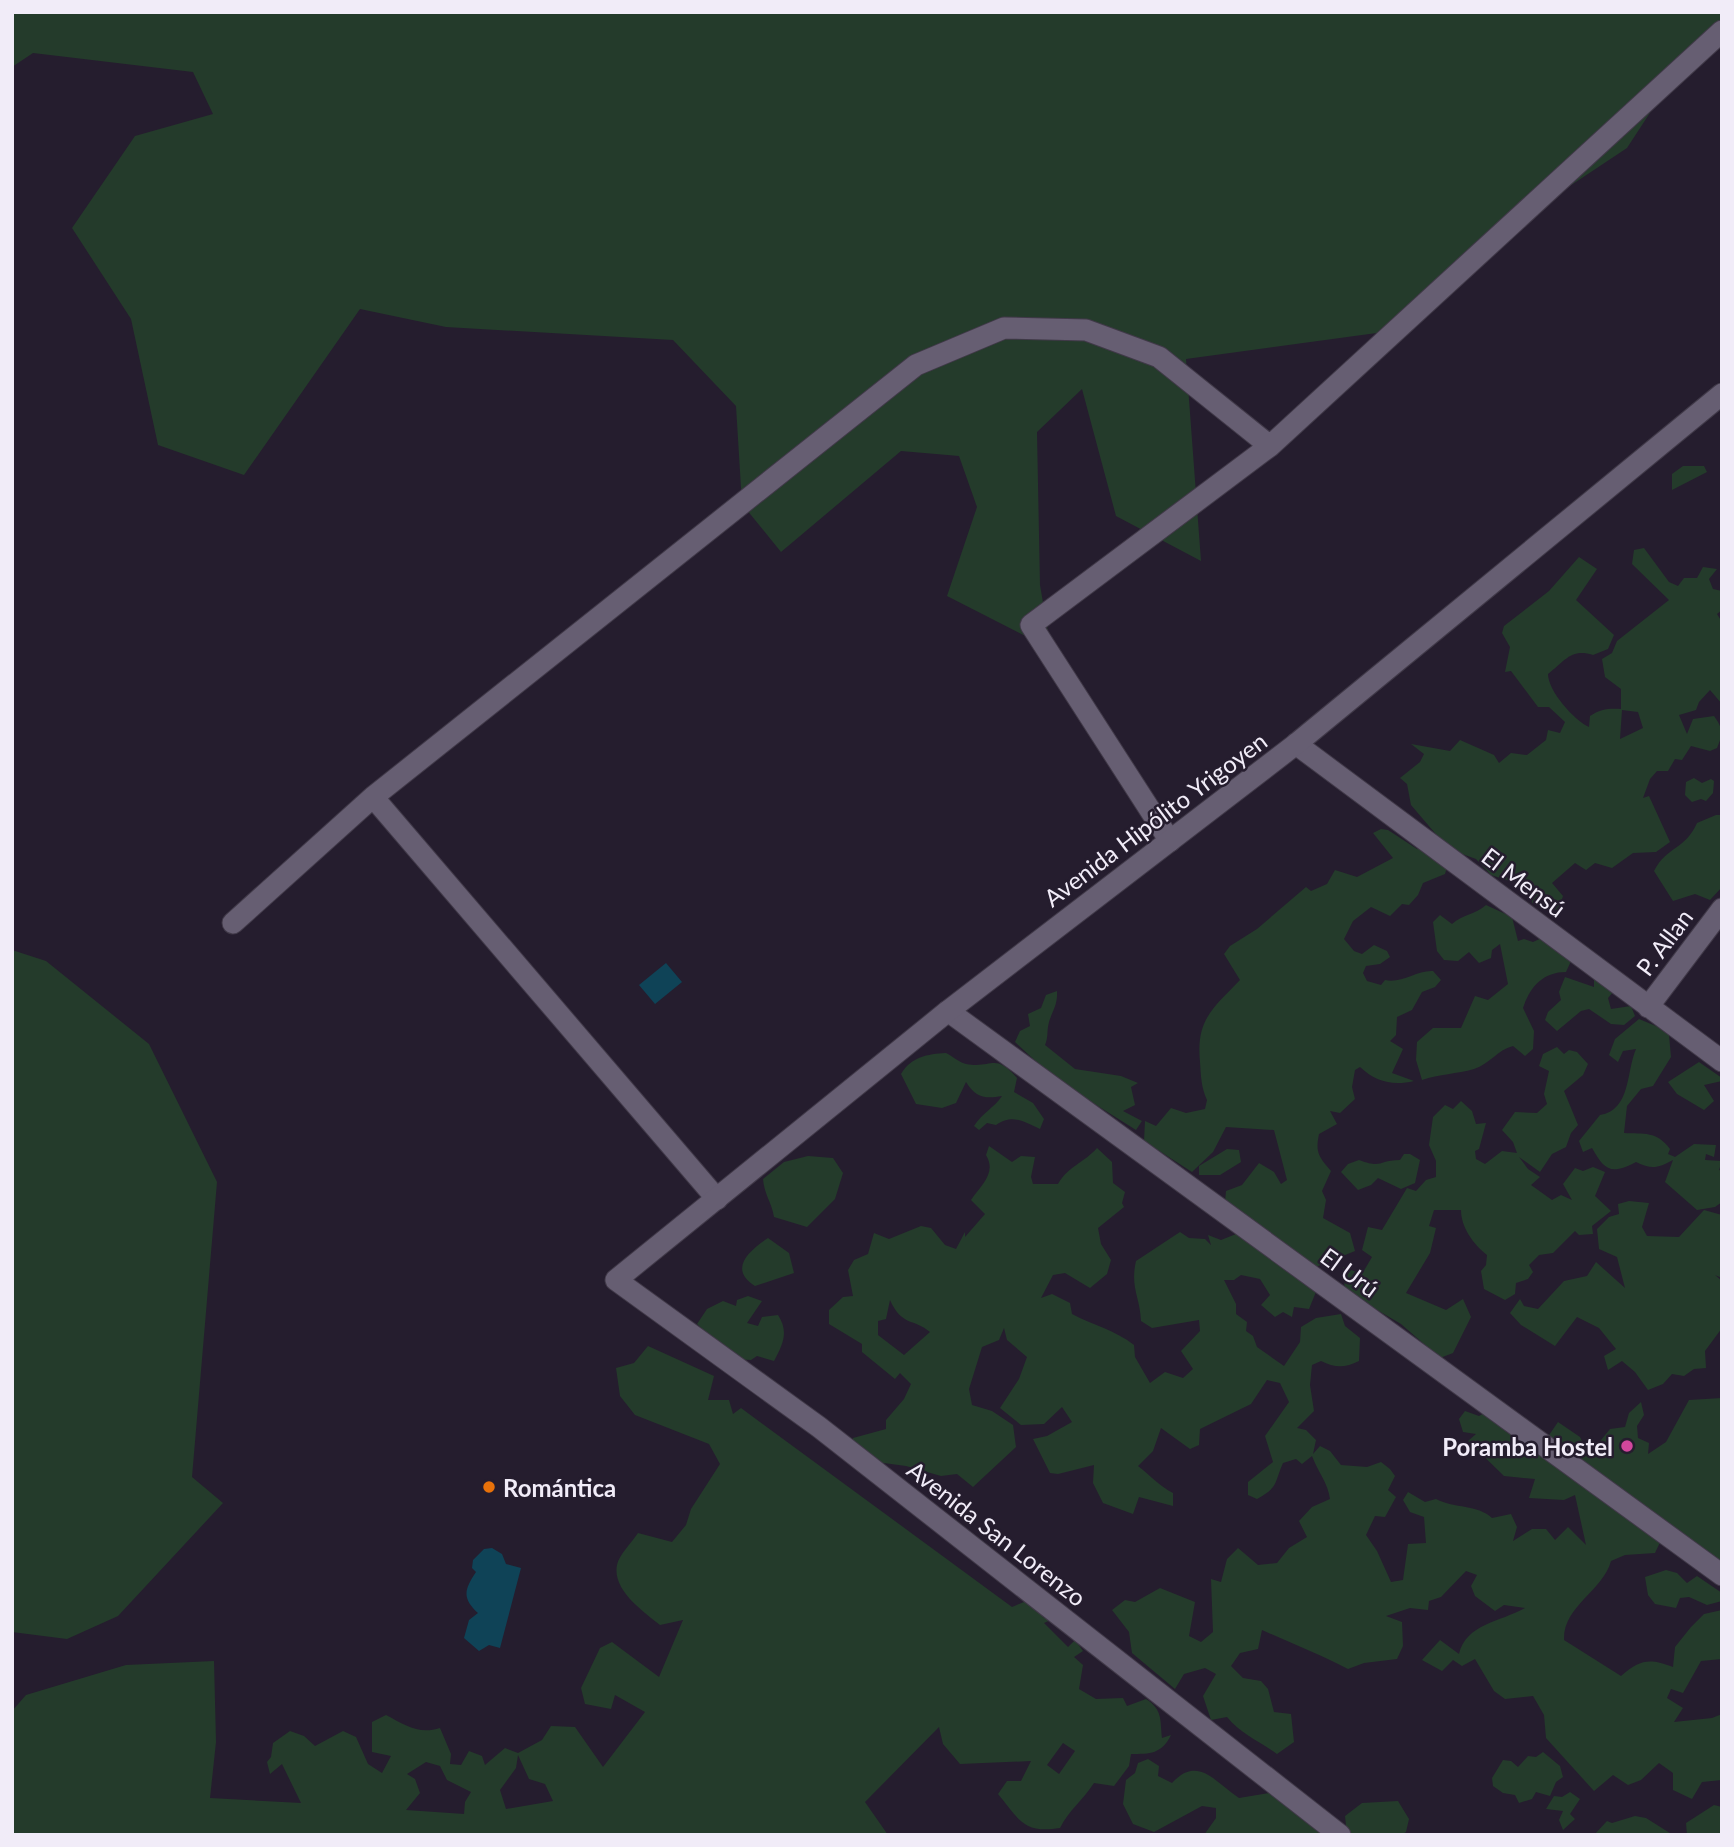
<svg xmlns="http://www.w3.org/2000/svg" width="1734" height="1847" font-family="Lato,sans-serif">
	<rect width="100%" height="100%" fill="#251d2e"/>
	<path fill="#243b2b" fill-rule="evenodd" d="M12 12H1722V45L1693 47 1627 148 1472 251 1384 332 1186 359 1201 561 1116 516 1082 389 1037 432 1040 585 1051 649 947 596 977 507 959 456 901 451 781 552 742 504 736 406 673 340 446 327 360 309 244 475 158 445 131 319 72 228 135 136 213 114 193 72 33 53 12 67Z
		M1683 466H1704L1707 472 1672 490V474Z
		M1644 548 1669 582 1678 586 1684 578H1697L1703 567 1717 569 1709 579 1713 589 1722 591V610L1717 614 1722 622V704L1710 690 1699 702 1696 710 1679 715 1687 734 1693 719 1714 716C1723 728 1723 734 1717 748L1710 751 1691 746 1682 760 1675 759 1668 771H1657L1650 779 1643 798 1649 796 1670 842 1656 852 1633 853 1612 868 1595 863 1586 870 1575 863 1552 883 1563 896 1558 911 1532 903 1531 888 1491 875 1476 859 1454 851 1440 839 1411 805 1407 784 1400 778 1420 762 1424 754 1411 744 1450 751 1460 740 1494 755 1499 763 1511 753 1527 755 1546 740 1548 730 1560 733 1565 722 1549 707H1538L1511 671 1505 672 1510 647 1502 633 1504 626 1549 591 1579 557 1597 569 1576 600 1614 635 1608 649 1593 655C1571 648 1565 661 1548 674 1548 691 1574 720 1589 727L1590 716C1600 709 1610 708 1621 709V689L1605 677 1602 659 1612 653 1617 641 1669 600 1632 564 1634 550ZM1622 710 1638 712 1643 728 1620 739Z
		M1694 778 1702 783 1711 779 1714 781 1713 793 1706 801 1701 799 1692 802 1685 795 1686 782Z
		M1716 815H1722V887L1710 900 1695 894 1673 901 1654 871C1667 846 1685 850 1697 823Z
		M1381 829 1388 830 1417 849 1432 845 1447 867 1445 874 1423 883 1418 895 1409 905 1402 904 1390 916 1371 907 1353 921 1344 939 1354 951 1362 954 1374 945 1387 951 1390 957 1380 964 1366 966 1363 973 1367 981 1381 985 1385 980C1401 984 1417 970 1433 971L1441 980 1435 987 1422 992 1412 1010 1397 1017 1396 1035 1390 1041 1403 1049 1392 1073 1414 1081C1393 1086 1376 1082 1360 1067L1355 1070 1352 1087 1355 1099 1340 1113 1330 1111 1337 1124 1319 1134C1315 1153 1319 1157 1331 1171L1322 1191 1326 1200 1323 1218 1350 1233 1355 1251 1306 1271 1318 1287 1309 1309 1294 1307 1292 1317 1283 1312 1275 1317 1261 1305 1270 1295 1260 1279 1241 1275 1234 1280H1224L1236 1304V1314L1247 1322 1246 1331 1253 1336 1257 1347 1284 1366 1300 1342 1301 1327 1316 1318 1341 1314 1345 1326 1360 1338 1359 1361C1345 1368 1335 1368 1321 1361L1312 1365 1310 1385 1314 1411 1297 1428 1306 1430 1316 1440 1313 1454 1320 1446 1330 1451 1341 1465 1367 1467 1381 1462 1390 1469 1395 1476 1388 1490 1396 1497 1385 1517 1375 1516 1366 1535 1377 1551 1391 1582 1403 1580 1408 1544 1426 1543 1424 1517 1410 1512 1403 1500 1408 1492 1425 1502 1436 1499C1455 1509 1477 1504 1492 1518L1511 1514 1517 1527 1513 1541 1532 1529H1546L1555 1540 1568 1527 1586 1545 1575 1495 1564 1500 1529 1498 1535 1479 1504 1476 1468 1441 1476 1434 1463 1432 1459 1419 1465 1411 1479 1416 1489 1410 1547 1438 1558 1422 1580 1437 1585 1447 1597 1445 1610 1429 1625 1427 1629 1413 1641 1402 1644 1415 1637 1426 1638 1438 1649 1443 1648 1454 1666 1442 1689 1400 1722 1398V1573L1662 1538 1655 1553 1625 1555 1611 1561C1603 1591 1563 1606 1564 1640L1621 1676C1640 1659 1650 1658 1673 1667L1675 1647 1691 1627 1704 1614 1722 1610V1659L1701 1661 1683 1693 1671 1689 1667 1698 1683 1708 1674 1722 1712 1718 1722 1714V1780L1702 1782 1692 1799 1673 1790V1773L1659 1763 1641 1780 1628 1785 1613 1775 1594 1791 1546 1738 1544 1715 1533 1696 1505 1699 1494 1691 1475 1659 1462 1666 1453 1660 1442 1671 1422 1660 1440 1640 1459 1654C1466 1624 1500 1622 1525 1608L1504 1605 1495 1611 1475 1596 1471 1586 1477 1575 1466 1571 1441 1597 1429 1601 1428 1610 1410 1608 1386 1616 1402 1622 1403 1646 1397 1659 1364 1663 1348 1669C1319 1654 1291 1643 1262 1630L1258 1649 1240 1653 1231 1666 1243 1678 1261 1681 1268 1689 1274 1712 1291 1714 1294 1742 1277 1754C1259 1741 1241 1734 1227 1717L1211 1720 1203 1696 1216 1674 1205 1668 1184 1674 1175 1689 1132 1653 1129 1632 1112 1610 1125 1600 1135 1602 1160 1588 1195 1602 1189 1636 1201 1642 1213 1632 1211 1579 1221 1582 1227 1559 1238 1548 1258 1565 1277 1563 1289 1548 1307 1537 1299 1521 1312 1507 1330 1499C1328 1483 1318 1472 1312 1456L1302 1464 1296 1459 1283 1463C1274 1483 1279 1487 1257 1499L1248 1495V1482L1273 1462 1265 1436 1289 1402 1280 1383 1267 1380 1251 1404 1200 1429 1199 1445 1190 1449 1161 1428 1153 1451 1138 1466C1150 1475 1159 1486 1173 1493V1506L1139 1497 1133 1514 1103 1503 1093 1483 1094 1465 1058 1474 1050 1473 1033 1439 1047 1436 1072 1422 1062 1407 1044 1424 1021 1425 1000 1408 1019 1379 1027 1357 1007 1340 1004 1328 999 1340 982 1347 969 1389 972 1405 992 1411 1013 1425 1016 1447 973 1487 957 1474 941 1476 906 1466 869 1461 852 1448 853 1438 886 1429V1420L904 1399 911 1384 900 1373 895 1379 862 1352V1344L829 1324V1310L843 1297 853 1296 848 1270 854 1260 868 1254 874 1233 889 1239 921 1226 931 1228 945 1245 956 1249 965 1232V1237L985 1214 971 1200C981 1185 997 1173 986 1155L989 1146 1012 1162 1021 1156 1035 1157 1031 1177 1033 1184H1058C1068 1166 1084 1163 1097 1148L1112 1162 1113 1183 1125 1192 1122 1203 1124 1207 1098 1228 1101 1244 1111 1260 1107 1274 1090 1288 1065 1273 1053 1275 1041 1298 1052 1294 1070 1303 1072 1314C1093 1325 1115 1330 1134 1345L1135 1357 1150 1383 1165 1372 1183 1378 1193 1369 1181 1351 1200 1331 1199 1320 1152 1328 1141 1321C1140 1296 1130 1288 1136 1261L1180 1232 1189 1238 1205 1239 1211 1245 1208 1235 1221 1240 1236 1234 1225 1202 1226 1191 1242 1185 1259 1163 1274 1172 1281 1184 1287 1180 1274 1130 1226 1127 1213 1152 1192 1172 1144 1141 1145 1121 1156 1126 1171 1108 1186 1113 1205 1109 1207 1100C1201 1087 1201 1076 1200 1062 1196 1020 1212 1009 1240 980L1224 954 1230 946 1257 929 1306 887 1311 891 1327 884 1335 870 1357 877 1393 858 1373 833ZM890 1300C902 1327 914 1318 930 1332L904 1355 878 1335V1321L886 1319Z
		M1486 905 1512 917 1518 941 1524 939 1533 942 1546 936 1571 961 1566 972C1543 972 1530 987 1523 1008L1534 1031 1533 1049 1525 1056 1513 1046C1497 1050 1490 1064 1474 1069 1457 1074 1439 1074 1422 1080L1416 1060 1417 1042 1433 1028H1461L1475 996 1488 1000 1508 984 1500 944 1492 950 1491 958 1479 963 1469 952 1458 961 1444 960 1437 951 1433 922 1440 915 1452 924C1463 914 1475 915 1486 905Z
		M12 950 46 961 149 1044 217 1182 192 1477 223 1503 118 1616 67 1639 12 1632Z
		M1594 972 1614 991 1608 998 1611 1009 1631 1006 1635 1016 1624 1025 1611 1024 1589 1009 1581 1011 1557 1031 1545 1020 1548 1012 1561 1000 1559 992 1565 977 1594 987Z
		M1057 991C1058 1008 1050 1013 1048 1027 1047 1034 1048 1038 1045 1045L1075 1069 1121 1076 1138 1083 1131 1087 1135 1105 1123 1111 1142 1121 1136 1130 1055 1079 1015 1042 1020 1031 1030 1026 1028 1014 1041 1008 1046 995Z
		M1639 1019 1663 1029 1669 1035 1671 1057 1653 1086 1641 1089 1627 1106 1624 1133C1644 1134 1657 1131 1670 1149L1668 1154 1675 1157 1694 1144 1716 1145 1714 1157 1706 1154 1705 1160 1722 1161 1719 1170 1722 1171V1202L1715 1207 1697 1210 1665 1182 1673 1160C1658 1168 1652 1170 1636 1162 1610 1176 1604 1169 1592 1148L1583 1152 1579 1141 1600 1115C1631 1110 1626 1072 1636 1049L1623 1051 1618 1062 1609 1055 1615 1039Z
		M1557 1047 1564 1054 1569 1050 1577 1052 1588 1064 1583 1075 1564 1091 1578 1125 1571 1133 1566 1147 1552 1154 1540 1172 1519 1157 1528 1169 1540 1177 1531 1185 1552 1200 1561 1195 1572 1200 1563 1184 1575 1168 1583 1171 1593 1167 1605 1172 1595 1196 1611 1211 1592 1226 1593 1234 1579 1235 1575 1231 1553 1253 1539 1255 1529 1265 1533 1272 1528 1279 1516 1283 1515 1294 1505 1300 1484 1289 1481 1271 1486 1265 1487 1255C1473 1244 1461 1227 1461 1210H1434L1429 1226 1436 1228 1430 1253 1406 1293 1446 1310 1463 1299 1471 1317 1453 1353 1440 1358 1401 1324 1345 1291 1343 1267 1362 1274 1372 1257 1362 1250 1368 1227 1382 1230 1407 1188 1416 1191 1426 1180 1436 1177V1161L1429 1145 1433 1117 1445 1105 1453 1109 1461 1101 1472 1111 1476 1124 1486 1123 1479 1149 1475 1151 1476 1159 1485 1164 1502 1151 1517 1153 1513 1142 1502 1130 1515 1112 1537 1113 1547 1104 1544 1094 1549 1071 1539 1066 1543 1054Z
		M946 1053C952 1056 960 1063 966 1064 993 1069 994 1052 1017 1078L1014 1092 1033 1103 1044 1119 1040 1129C1022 1121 1013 1114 996 1125L987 1123 979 1130 974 1126C982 1113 994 1108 1002 1096 985 1099 976 1098 966 1082L956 1103 942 1108 916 1104 901 1074C911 1057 927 1054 946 1053Z
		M1699 1062 1722 1078V1081L1704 1085 1714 1101 1704 1110 1677 1094 1668 1082Z
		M1227 1149 1239 1150 1241 1162 1220 1175H1199V1166Z
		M1404 1154H1410L1420 1160 1415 1183 1401 1189 1378 1178 1371 1185 1358 1190 1341 1172 1348 1164 1359 1160C1383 1169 1378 1160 1400 1160Z
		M808 1156 833 1158 843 1173 835 1199 807 1227 774 1217C772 1203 764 1194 763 1179L784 1162Z
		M1629 1201 1649 1203 1642 1227 1647 1236 1679 1237 1704 1210 1722 1215V1278L1715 1275 1722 1281V1328L1705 1351 1706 1368 1694 1369 1684 1376 1672 1374 1663 1384 1648 1390 1635 1372 1622 1361 1608 1370 1604 1356 1616 1349 1599 1328 1577 1317 1555 1346 1521 1325 1510 1313 1520 1299 1524 1306 1538 1309 1564 1281 1587 1276 1596 1262 1625 1288 1617 1257 1599 1249 1597 1229 1609 1217 1619 1214 1618 1204Z
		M768 1238 789 1253 794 1273 755 1286C728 1269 749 1251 768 1238Z
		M748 1296 762 1301 747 1323 758 1326 762 1317 778 1315C789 1332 783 1344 774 1361L757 1356 751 1360 735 1359 697 1324 707 1309 723 1301 736 1306 737 1300Z
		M648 1346 714 1376 708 1400H729L733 1414 741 1408 1012 1607 1036 1597V1609L1044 1618 1051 1615 1053 1619 1044 1623 1068 1647 1075 1640 1083 1651 1074 1657 1083 1665 1079 1689 1096 1699 1123 1698 1127 1706 1146 1699C1163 1710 1160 1720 1162 1738L1171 1735C1162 1754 1150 1754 1131 1754L1129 1766 1114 1786 1094 1783C1083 1800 1069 1810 1060 1828 1023 1834 1019 1819 998 1794L1007 1781H1021L1031 1761 960 1764 943 1744 939 1727 865 1802 888 1835H12V1711L26 1695 126 1665 214 1661 216 1742 210 1798 301 1803 282 1764 270 1774 267 1762 271 1757 273 1743 290 1731 304 1736 315 1746 343 1731 356 1737 368 1764 382 1773 391 1756 372 1752V1722L386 1715C405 1725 419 1735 440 1728L451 1754 450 1764 461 1765 469 1751 482 1756 485 1765 505 1748 518 1753 542 1740 551 1726 575 1727 603 1767 645 1712 615 1695 611 1709 585 1704 581 1688 600 1648 612 1642 659 1677 683 1620 660 1625C643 1611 612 1590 617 1565 619 1555 632 1542 638 1533L672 1542 686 1525 691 1509 720 1464 709 1444 635 1415 620 1396 616 1368 634 1363ZM1063 1743 1075 1751 1059 1774 1047 1765ZM518 1755 529 1779 545 1784 553 1801 506 1809 500 1790 516 1768ZM426 1762 440 1766 447 1780 471 1792 465 1802 464 1814 406 1810 420 1793 415 1779 407 1774Z
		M1666 1570 1677 1573 1687 1583 1697 1576 1722 1593V1601L1707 1605 1689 1597 1680 1598 1676 1608 1655 1604 1648 1595 1645 1577Z
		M1543 1752 1560 1766 1563 1777 1556 1782 1550 1796 1536 1792 1532 1799 1519 1803 1515 1795 1503 1793 1493 1786 1492 1778 1503 1760 1511 1761 1518 1767 1528 1756 1536 1757Z
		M1148 1759 1159 1766 1158 1776 1172 1783C1198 1755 1215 1782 1239 1798L1269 1793 1296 1794 1321 1835H1204L1216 1818V1808L1202 1806 1154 1832 1133 1824 1123 1804 1126 1780 1135 1773 1138 1763Z
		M1570 1792 1580 1799 1570 1814 1575 1819 1563 1830 1559 1820 1563 1811 1546 1809 1554 1796 1562 1797Z
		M1398 1801 1409 1819 1406 1832 1401 1835H1347L1345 1816 1362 1803Z
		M1714 1805 1722 1807V1835H1687L1686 1823Z
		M1635 1816 1646 1818 1673 1835H1594L1607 1821 1612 1823Z"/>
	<path fill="#0f4357" d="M666 963 682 982 655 1004 639 985Z
		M492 1548 502 1554 506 1564 521 1568 500 1648 489 1645 479 1651 464 1638 469 1620 478 1613C462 1598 464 1590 476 1572L472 1568 473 1560 484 1549Z"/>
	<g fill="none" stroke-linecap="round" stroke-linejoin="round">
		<g stroke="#403948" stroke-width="23">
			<path id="street" d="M1296 744 1722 1061
				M373 797 717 1199
				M1170 841 1031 625 1270 446 1722 31
				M233 923 373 797 916 365 1004 328 1086 330 1159 357 1270 446
				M1648 1007 1722 909
				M948 1011 1722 1575"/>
		</g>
		<g stroke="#403948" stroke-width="23">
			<path id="secondary" d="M1340 1835 819 1427 616 1280 948 1011 1296 744 1722 394"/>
		</g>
		<use href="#street" stroke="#665e72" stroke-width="21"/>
		<use href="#secondary" stroke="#665e72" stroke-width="21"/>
	</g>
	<circle fill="#d1479c" stroke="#251d2e" stroke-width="2.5" cx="1627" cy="1446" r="7"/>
	<circle fill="#e8710a" stroke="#251d2e" stroke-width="2.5" cx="489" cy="1487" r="7"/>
	<g text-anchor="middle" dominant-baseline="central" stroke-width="5" stroke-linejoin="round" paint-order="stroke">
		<g font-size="24" fill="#f1ecf8" stroke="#251d2e">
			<text transform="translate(1155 819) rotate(-37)">Avenida Hipólito Yrigoyen</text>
			<text transform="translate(1524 882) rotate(37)">El Mensú</text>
			<text transform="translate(1664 942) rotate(-53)">P. Allan</text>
			<text transform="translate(1350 1272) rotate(36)">El Urú</text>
			<text transform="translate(997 1533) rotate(38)">Avenida San Lorenzo</text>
		</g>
		<g font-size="24" font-weight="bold" fill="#f1ecf8" stroke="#251d2e" text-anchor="end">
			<text x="1613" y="1446">Poramba Hostel</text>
			<text x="503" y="1487" text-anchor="start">Romántica</text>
		</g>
	</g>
	<rect width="1734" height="1847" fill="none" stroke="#f1ecf8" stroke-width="28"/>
</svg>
